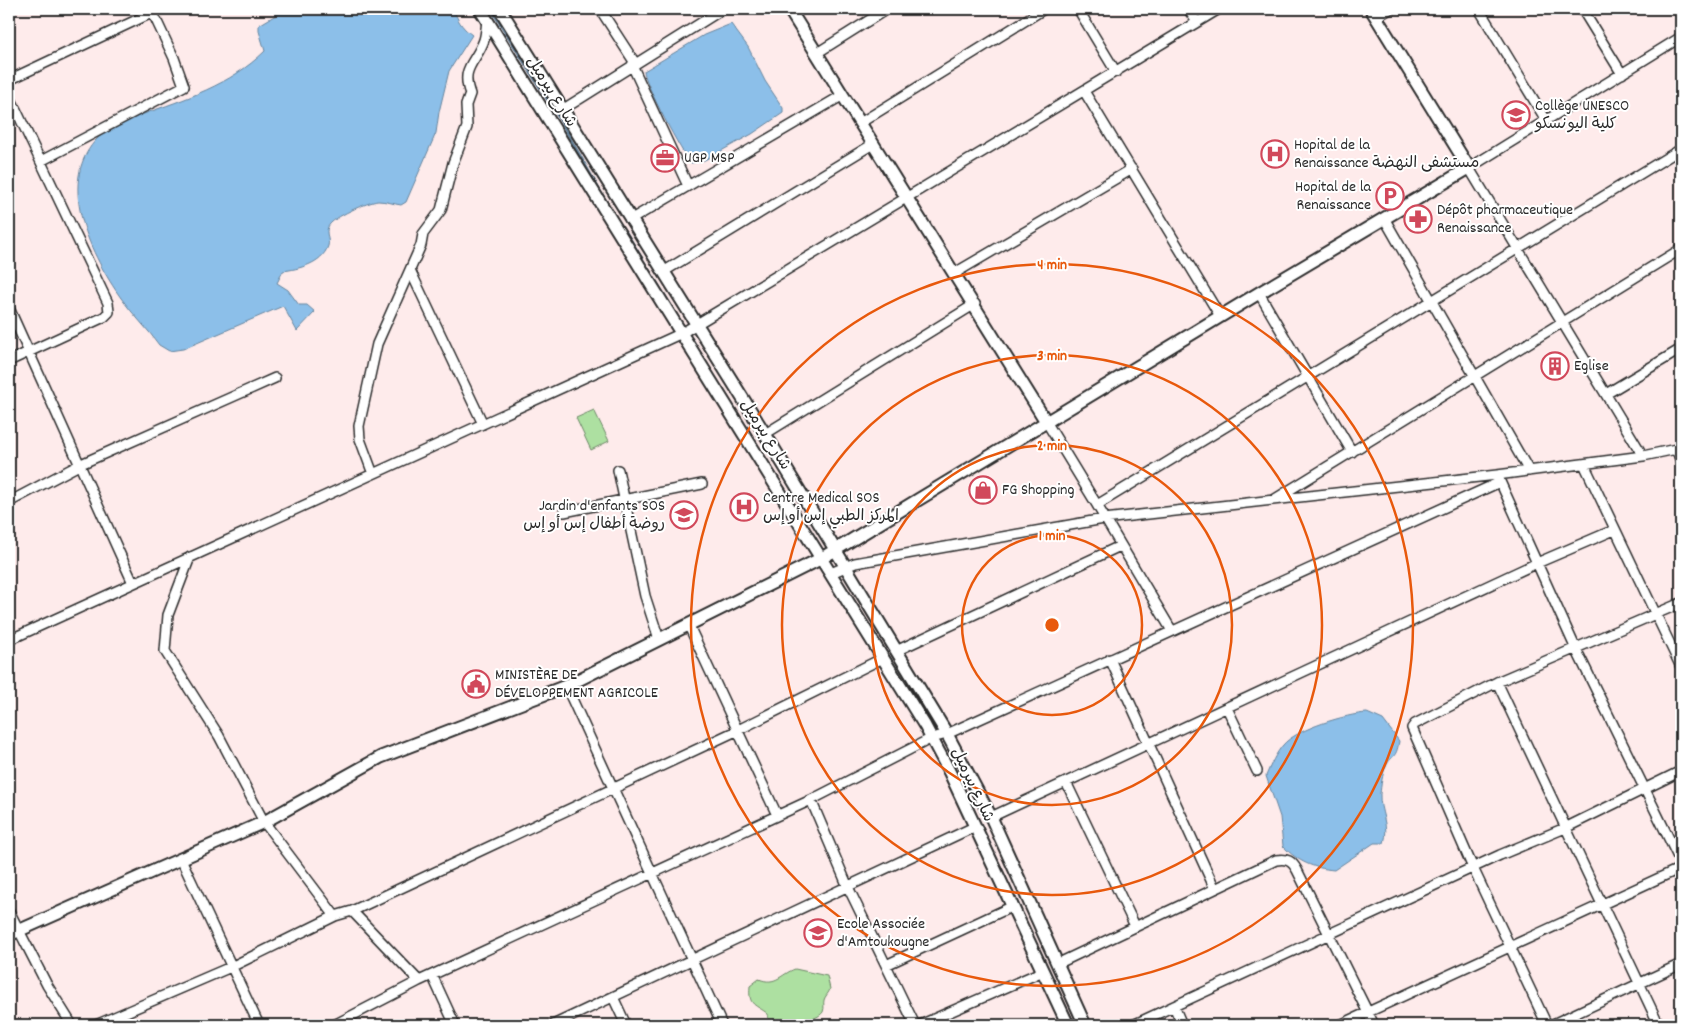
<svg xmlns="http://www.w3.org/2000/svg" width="1690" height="1034" font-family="Dekko,'Playpen Sans Arabic',sans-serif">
	<rect width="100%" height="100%" fill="#feebeb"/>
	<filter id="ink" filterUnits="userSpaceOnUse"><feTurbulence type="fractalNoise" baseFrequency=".02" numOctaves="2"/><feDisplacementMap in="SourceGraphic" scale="10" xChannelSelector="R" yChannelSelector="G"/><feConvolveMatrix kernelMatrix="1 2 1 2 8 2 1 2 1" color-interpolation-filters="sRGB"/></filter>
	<g filter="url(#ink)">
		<path fill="#ade0a1" stroke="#6c8666" d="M594 410 609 441 591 450 576 418Z
			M795 969 827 976 830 989C829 993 825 996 824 1000 823 1004 825 1007 823 1012 817 1022 781 1025 769 1025L768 1014C756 1004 748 1007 750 986L759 979C776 986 781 974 795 969Z"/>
		<path fill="#8cbfe9" stroke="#65849d" d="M286 9H458L455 13C459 23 464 29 472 35L449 71 439 112 436 133 406 202 401 205C394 204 386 201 378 201 368 202 332 217 328 227 325 233 330 240 328 246 322 264 298 269 283 271L277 283 288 290 299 305H307L315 312 297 331 283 306 183 349 169 351 159 345C148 329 133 315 121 298 92 257 56 186 95 141 107 128 125 121 141 115 187 98 229 86 265 51L259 31V25Z
			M731 24 748 47 765 81 783 108V113L752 134 701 162 691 163C683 156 644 82 644 71L704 35Z
			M1367 713 1383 720 1399 741C1396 761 1391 754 1386 767 1382 774 1381 786 1380 794 1379 811 1390 825 1384 843H1374L1334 870C1313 868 1298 862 1283 846L1280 817 1266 776C1270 766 1276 753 1283 745 1296 729 1347 714 1367 713Z"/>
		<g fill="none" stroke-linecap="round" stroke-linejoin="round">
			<path stroke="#65849d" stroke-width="2.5" d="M491 9 557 115 614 215
				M626 232 672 307
				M692 339 706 363
				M886 652 899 673
				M939 740 973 809
				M986 836 1020 908"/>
			<g stroke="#2b2b2b" stroke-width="12">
				<path id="minor" d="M600 9 635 63
					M1078 9 1116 72
					M1188 9 1197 22
					M1479 9 1546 120
					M1582 9 1622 74
					M1376 17 1390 9
					M817 53 887 9
					M632 65 688 186
					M9 80 160 9
					M1084 91 1220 316
					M9 95 108 303 109 312 104 317 9 361
					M562 110 723 9
					M860 123 1044 9
					M41 161 184 86 174 58 151 9
					M1384 218 1529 471
					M630 220 843 95
					M410 270 483 424
					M663 272 873 144
					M955 273 1132 169
					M1259 293 1352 452
					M9 308 133 583
					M1606 394 1681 349
					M1047 423 1097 505
					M765 434 975 304
					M1676 449 1681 461
					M1643 456 1469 168 1681 37
					M1584 464 1681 667
					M618 470 645 596 659 639
					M373 474 360 439 359 426 377 344 421 245 423 234 441 210 453 163 467 127 466 105 470 94C460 67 476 63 484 40 486 34 486 27 487 20
					M1498 477 1575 647 1681 863
					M1275 499 1681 249
					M9 502 81 464 275 378
					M564 512 702 484
					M190 557 168 615 165 651 219 736 264 822 335 916
					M831 573 855 563 1104 519 1497 475 1643 456 1681 448
					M689 626 777 815
					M1172 631 1097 505 1681 149
					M9 640 682 333 1219 9
					M896 651 1120 546
					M1110 659 1215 889
					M1497 682 1659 1025
					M566 686 722 1025
					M1227 708 1257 771
					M1066 782 1135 926
					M811 800 848 887 915 1025
					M991 817 1537 563 1614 530
					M181 859 259 1025
					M9 911 47 985 72 1025
					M352 911 419 981
					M1057 964 1276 860C1287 858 1292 861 1297 870L1374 1025
					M886 965 1011 907
					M432 975 455 1025
					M613 997 626 1025
					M1174 1006 1182 1025
					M96 1025 233 966 335 916 352 911 736 731 881 659
					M334 1025 419 981 811 800 932 738 947 734 1500 482
					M553 1025 974 827
					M920 1025 1041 972
					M1133 1025 1500 855 1565 828 1681 771
					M1340 1025 1681 868
					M1547 1025 1473 868 1412 728 1415 724 1497 682 1681 603
					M1551 1025 1681 964"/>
			</g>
			<g stroke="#2b2b2b" stroke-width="15">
				<path id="tertiary" d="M480 9 925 726 950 773 1068 1025
					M500 9 765 434 947 734 991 817 1085 1025
					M789 9 1047 423
					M9 935 264 822 381 757 566 686 822 558 1259 293 1469 168 1371 9"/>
			</g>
			<use href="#minor" stroke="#fff" stroke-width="9"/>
			<use href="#tertiary" stroke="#fff" stroke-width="11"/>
		</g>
	</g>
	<g fill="none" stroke="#e8590c" stroke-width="2.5">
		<circle cx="1052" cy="625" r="90"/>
		<circle cx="1052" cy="625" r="180"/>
		<circle cx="1052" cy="625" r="270"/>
		<circle cx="1052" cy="625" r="361"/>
	</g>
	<defs>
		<g id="university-ring" transform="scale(1.4375)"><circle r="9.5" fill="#fff" stroke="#d1495b" stroke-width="1.5"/><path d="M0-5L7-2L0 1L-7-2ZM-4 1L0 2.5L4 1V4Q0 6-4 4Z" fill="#d1495b"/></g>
		<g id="hospital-ring" transform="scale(1.4375)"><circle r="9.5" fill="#fff" stroke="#d1495b" stroke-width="1.5"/><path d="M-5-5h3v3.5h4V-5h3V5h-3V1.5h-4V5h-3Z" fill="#d1495b"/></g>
		<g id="office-ring" transform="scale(1.4375)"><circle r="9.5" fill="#fff" stroke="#d1495b" stroke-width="1.5"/><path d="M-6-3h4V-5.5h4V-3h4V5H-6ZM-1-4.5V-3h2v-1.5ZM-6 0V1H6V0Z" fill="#d1495b"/></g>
		<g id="parking-ring" transform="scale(1.4375)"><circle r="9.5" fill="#fff" stroke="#d1495b" stroke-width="1.5"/><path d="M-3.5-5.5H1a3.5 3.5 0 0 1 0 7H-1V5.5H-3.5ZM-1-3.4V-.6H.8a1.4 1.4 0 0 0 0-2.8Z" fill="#d1495b"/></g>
		<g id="pharmacy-ring" transform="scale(1.4375)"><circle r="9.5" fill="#fff" stroke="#d1495b" stroke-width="1.5"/><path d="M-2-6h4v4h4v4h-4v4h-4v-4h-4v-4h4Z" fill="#d1495b"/></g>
		<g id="building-ring" transform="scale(1.4375)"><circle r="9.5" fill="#fff" stroke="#d1495b" stroke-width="1.5"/><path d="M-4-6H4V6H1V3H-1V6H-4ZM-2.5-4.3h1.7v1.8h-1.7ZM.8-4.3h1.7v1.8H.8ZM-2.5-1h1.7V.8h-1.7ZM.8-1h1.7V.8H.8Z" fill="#d1495b"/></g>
		<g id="shop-ring" transform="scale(1.4375)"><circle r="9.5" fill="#fff" stroke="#d1495b" stroke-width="1.5"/><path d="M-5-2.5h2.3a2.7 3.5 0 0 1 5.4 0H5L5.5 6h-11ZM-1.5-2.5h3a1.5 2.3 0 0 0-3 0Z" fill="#d1495b"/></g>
		<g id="school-ring" transform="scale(1.4375)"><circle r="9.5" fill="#fff" stroke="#d1495b" stroke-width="1.5"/><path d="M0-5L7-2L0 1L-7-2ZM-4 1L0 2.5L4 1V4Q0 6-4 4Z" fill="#d1495b"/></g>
		<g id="civic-ring" transform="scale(1.4375)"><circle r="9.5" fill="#fff" stroke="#d1495b" stroke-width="1.5"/><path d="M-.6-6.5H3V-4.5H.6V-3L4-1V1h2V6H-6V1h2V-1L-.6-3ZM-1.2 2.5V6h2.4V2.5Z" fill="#d1495b"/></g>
	</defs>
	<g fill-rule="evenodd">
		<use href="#university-ring" x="1516" y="115"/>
		<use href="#hospital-ring" x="1275" y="154"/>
		<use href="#office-ring" x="665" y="158"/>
		<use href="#parking-ring" x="1390" y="196"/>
		<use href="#pharmacy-ring" x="1418" y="219"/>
		<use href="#building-ring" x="1555" y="366"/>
		<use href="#shop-ring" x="983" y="490"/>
		<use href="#hospital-ring" x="744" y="507"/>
		<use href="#school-ring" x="684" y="515"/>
		<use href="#civic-ring" x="476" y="684"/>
		<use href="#school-ring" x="818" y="933"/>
	</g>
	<g text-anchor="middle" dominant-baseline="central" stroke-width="4" stroke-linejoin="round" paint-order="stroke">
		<g font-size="16" fill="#2b2b2b" stroke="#fff">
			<text transform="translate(551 92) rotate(58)">شارع بيرميل</text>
			<text transform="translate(765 435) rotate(58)">شارع بيرميل</text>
			<text transform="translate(972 785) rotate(65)">شارع بيرميل</text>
		</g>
		<g font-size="16" fill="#2b2b2b" stroke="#fff" text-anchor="start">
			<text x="1535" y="106">Collège UNESCO<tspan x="1535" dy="18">كلية اليونسكو</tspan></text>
			<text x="1294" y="145">Hopital de la<tspan x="1294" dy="18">Renaissance مستشفى النهضة</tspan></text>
			<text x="684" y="158">UGP MSP</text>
			<text x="1371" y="187" text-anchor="end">Hopital de la<tspan x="1371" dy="18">Renaissance</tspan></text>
			<text x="1437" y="210">Dépôt pharmaceutique<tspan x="1437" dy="18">Renaissance</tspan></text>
			<text x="1574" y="366">Eglise</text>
			<text x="1002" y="490">FG Shopping</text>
			<text x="763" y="498">Centre Medical SOS<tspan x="763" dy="18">المركز الطبي إس أو إس</tspan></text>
			<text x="665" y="506" text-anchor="end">Jardin d'enfants SOS<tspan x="665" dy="18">روضة أطفال إس أو إس</tspan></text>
			<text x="495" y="675">MINISTÈRE DE<tspan x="495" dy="18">DÉVELOPPEMENT AGRICOLE</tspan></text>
			<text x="837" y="924">Ecole Associée<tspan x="837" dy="18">d'Amtoukougne</tspan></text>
		</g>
	</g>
	<circle cx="1052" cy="625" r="8" fill="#e8590c" stroke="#fff" stroke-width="2.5"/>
	<g font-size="15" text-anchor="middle" font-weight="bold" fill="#e8590c" stroke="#fff" stroke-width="4" stroke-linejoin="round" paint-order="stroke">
		<text x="1052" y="269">4 min</text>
		<text x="1052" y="360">3 min</text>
		<text x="1052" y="450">2 min</text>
		<text x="1052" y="540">1 min</text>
	</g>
	<rect width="1690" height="1034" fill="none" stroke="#fff" stroke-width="30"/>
	<rect x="15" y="15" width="1660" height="1004" fill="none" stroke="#2b2b2b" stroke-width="2" filter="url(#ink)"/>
</svg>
